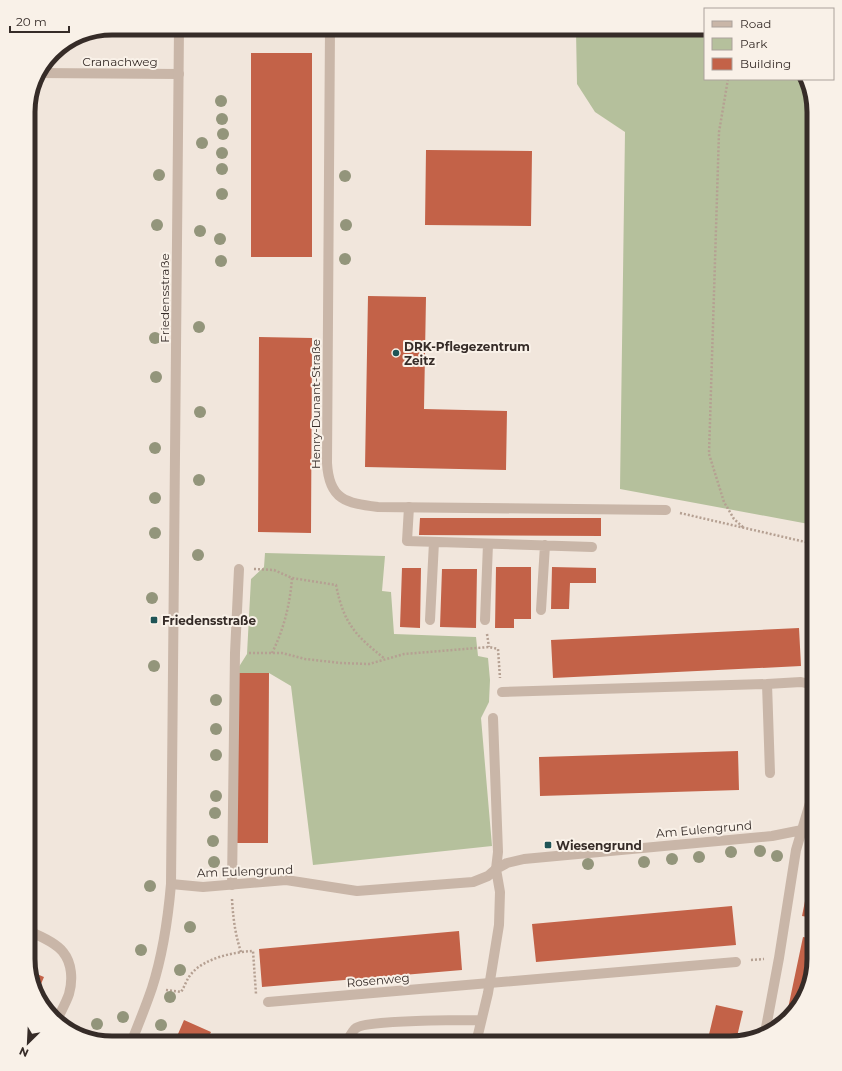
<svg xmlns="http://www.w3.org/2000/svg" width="842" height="1071" font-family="Montserrat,sans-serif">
	<rect width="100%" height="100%" fill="#f1e6dc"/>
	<path fill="#b5c09c" d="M576 31 694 34 705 36V79H804L814 112V525L620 489 625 132 595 112 577 84Z
		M265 553 385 556 382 591 391 592 394 634 476 637 478 656 488 658 490 680 489 702 481 718 492 846 313 865 291 686 269 673H235L247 654 251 579 264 567Z"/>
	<path fill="#c36248" d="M251 53H312V257H251Z
		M426 150 532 151 531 226 425 225Z
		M368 296 426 297 424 409 507 411 506 470 365 467Z
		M259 337 312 338 311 533 258 532Z
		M420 518H601V536L419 535Z
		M496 567H531V619H514V628H495Z
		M552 567 596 568V583H570L569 609H551Z
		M402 568H421L420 628 400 627Z
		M442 569H477L476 628 440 627Z
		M799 628 801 666 553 678 551 640Z
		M235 673H269L268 843H234Z
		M738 751 739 790 540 796 539 757Z
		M808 886 814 887V918L802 916Z
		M732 906 736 945 536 962 532 924Z
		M459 931 462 970 262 987 259 949Z
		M803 937 814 939V959L803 1001 786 1018Z
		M32 972 44 977 38 991Z
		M716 1005 743 1011 736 1041 730 1043H707Z
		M184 1020 211 1032 206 1043H180L175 1041Z"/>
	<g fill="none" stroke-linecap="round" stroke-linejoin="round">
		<path stroke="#b5a092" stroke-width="2.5" stroke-dasharray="2 2" stroke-linecap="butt" d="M698 28 705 29
			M728 79 719 132 709 454 724 502 734 519 744 528
			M680 513 814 544
			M254 569 274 570 292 578 336 585C344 624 355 635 385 659
			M487 634 489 647
			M249 653H282L305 659 341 663 369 664 404 654 489 647 498 649 500 678
			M272 653C284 629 290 604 292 578
			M232 899C233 917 235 934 241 952
			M751 960 764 959
			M166 990 181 992C185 986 187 978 192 973 205 958 234 952 253 951L256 994"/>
		<path stroke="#c9b6a8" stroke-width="10" d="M409 507 407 541 592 547
			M541 610 545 545
			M430 620 434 542
			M485 620 488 544
			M767 684 801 682 814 685
			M502 692 767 684 770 773
			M493 718 498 852 496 869
			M232 885 235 653 239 569
			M28 931C38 935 56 943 63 952 72 963 73 980 69 994 66 1003 61 1011 57 1020
			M268 1002 736 962"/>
		<path stroke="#c9b6a8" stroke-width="10" d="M330 28 327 463C329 500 346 503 378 507L666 510
			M38 73 179 74
			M171 884 203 887 286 880 357 891 473 882 488 876 496 869 507 863 524 859 772 836 802 830H814
			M765 1033 779 958 796 850 810 803 814 781
			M346 1043C349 1038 352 1031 356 1028 366 1020 463 1020 481 1020
			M476 1043 488 993 499 925 500 892 496 869"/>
		<path stroke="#c9b6a8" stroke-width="10" d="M131 1043C138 1025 146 1006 152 988 163 954 168 919 171 884L179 28"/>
	</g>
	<g fill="#93957b">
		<circle cx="221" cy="101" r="6"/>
		<circle cx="222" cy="119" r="6"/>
		<circle cx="223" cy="134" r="6"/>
		<circle cx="202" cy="143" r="6"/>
		<circle cx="222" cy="153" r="6"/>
		<circle cx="222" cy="169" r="6"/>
		<circle cx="159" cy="175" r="6"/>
		<circle cx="345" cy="176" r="6"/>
		<circle cx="222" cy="194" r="6"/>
		<circle cx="157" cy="225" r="6"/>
		<circle cx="346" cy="225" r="6"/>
		<circle cx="200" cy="231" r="6"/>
		<circle cx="220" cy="239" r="6"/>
		<circle cx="345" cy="259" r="6"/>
		<circle cx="221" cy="261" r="6"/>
		<circle cx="199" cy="327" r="6"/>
		<circle cx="155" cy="338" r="6"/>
		<circle cx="156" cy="377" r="6"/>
		<circle cx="200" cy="412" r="6"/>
		<circle cx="155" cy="448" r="6"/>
		<circle cx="199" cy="480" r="6"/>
		<circle cx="155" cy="498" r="6"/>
		<circle cx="155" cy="533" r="6"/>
		<circle cx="198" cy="555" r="6"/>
		<circle cx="152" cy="598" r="6"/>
		<circle cx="154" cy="666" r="6"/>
		<circle cx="216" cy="700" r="6"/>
		<circle cx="216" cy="729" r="6"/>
		<circle cx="216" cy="755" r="6"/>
		<circle cx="216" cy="796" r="6"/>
		<circle cx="215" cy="813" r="6"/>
		<circle cx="213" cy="841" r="6"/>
		<circle cx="760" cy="851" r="6"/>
		<circle cx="731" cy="852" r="6"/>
		<circle cx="777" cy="856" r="6"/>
		<circle cx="699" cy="857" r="6"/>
		<circle cx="672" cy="859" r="6"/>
		<circle cx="214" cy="862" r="6"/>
		<circle cx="644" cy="862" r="6"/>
		<circle cx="588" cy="864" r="6"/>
		<circle cx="150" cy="886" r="6"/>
		<circle cx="190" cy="927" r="6"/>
		<circle cx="141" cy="950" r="6"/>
		<circle cx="180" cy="970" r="6"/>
		<circle cx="170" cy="997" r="6"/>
		<circle cx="123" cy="1017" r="6"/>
		<circle cx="97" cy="1024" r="6"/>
		<circle cx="161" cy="1025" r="6"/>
	</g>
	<g fill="#1f5456" stroke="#f9f1e8" stroke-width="1.5">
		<circle cx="396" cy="353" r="4"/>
		<rect x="150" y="616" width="8" height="8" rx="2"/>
		<rect x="544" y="841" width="8" height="8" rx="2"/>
	</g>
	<g text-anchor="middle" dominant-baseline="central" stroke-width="4" stroke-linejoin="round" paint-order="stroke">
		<g font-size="12" fill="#362c28" stroke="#f9f1e8">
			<text x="120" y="61">Cranachweg</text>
			<text transform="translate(164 298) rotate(-90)">Friedensstraße</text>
			<text transform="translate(315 404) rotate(-90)">Henry-Dunant-Straße</text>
			<text transform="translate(704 829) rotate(-5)">Am Eulengrund</text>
			<text transform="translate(245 871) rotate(-2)">Am Eulengrund</text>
			<text transform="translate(378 980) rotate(-5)">Rosenweg</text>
		</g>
		<g font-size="12" font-weight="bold" fill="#362c28" stroke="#f9f1e8" text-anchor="start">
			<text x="404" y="346">DRK-Pflegezentrum<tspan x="404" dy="14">Zeitz</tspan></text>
			<text x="162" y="620">Friedensstraße</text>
			<text x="556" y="845">Wiesengrund</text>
		</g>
	</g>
	<path d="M0 0H842V1071H0ZM112 35H730A77 77 0 0 1 807 112V959A77 77 0 0 1 730 1036H112A77 77 0 0 1 35 959V112A77 77 0 0 1 112 35Z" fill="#f9f1e8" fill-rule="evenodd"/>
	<path fill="none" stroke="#362c28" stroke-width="5" d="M112 35H730A77 77 0 0 1 807 112V959A77 77 0 0 1 730 1036H112A77 77 0 0 1 35 959V112A77 77 0 0 1 112 35Z"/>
	<rect x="704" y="8" width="130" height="72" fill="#f9f1e8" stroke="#aba29b"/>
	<rect x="712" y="21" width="20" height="6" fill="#c9b6a8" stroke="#aba29b"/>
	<text x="740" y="28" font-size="12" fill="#362c28">Road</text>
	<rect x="712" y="38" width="20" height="12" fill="#b5c09c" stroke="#aba29b"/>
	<text x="740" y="48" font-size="12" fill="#362c28">Park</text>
	<rect x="712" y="58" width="20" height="12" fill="#c36248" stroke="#aba29b"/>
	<text x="740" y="68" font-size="12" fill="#362c28">Building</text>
	<g transform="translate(28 1043) rotate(204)" stroke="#f9f1e8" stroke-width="3" paint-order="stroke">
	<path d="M0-3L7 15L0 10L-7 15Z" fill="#362c28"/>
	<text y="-6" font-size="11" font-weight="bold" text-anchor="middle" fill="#362c28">N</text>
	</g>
	<path d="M10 26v6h59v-6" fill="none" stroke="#362c28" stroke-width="2"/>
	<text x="16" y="26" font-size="12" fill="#362c28" stroke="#f9f1e8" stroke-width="3" paint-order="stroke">20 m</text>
</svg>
